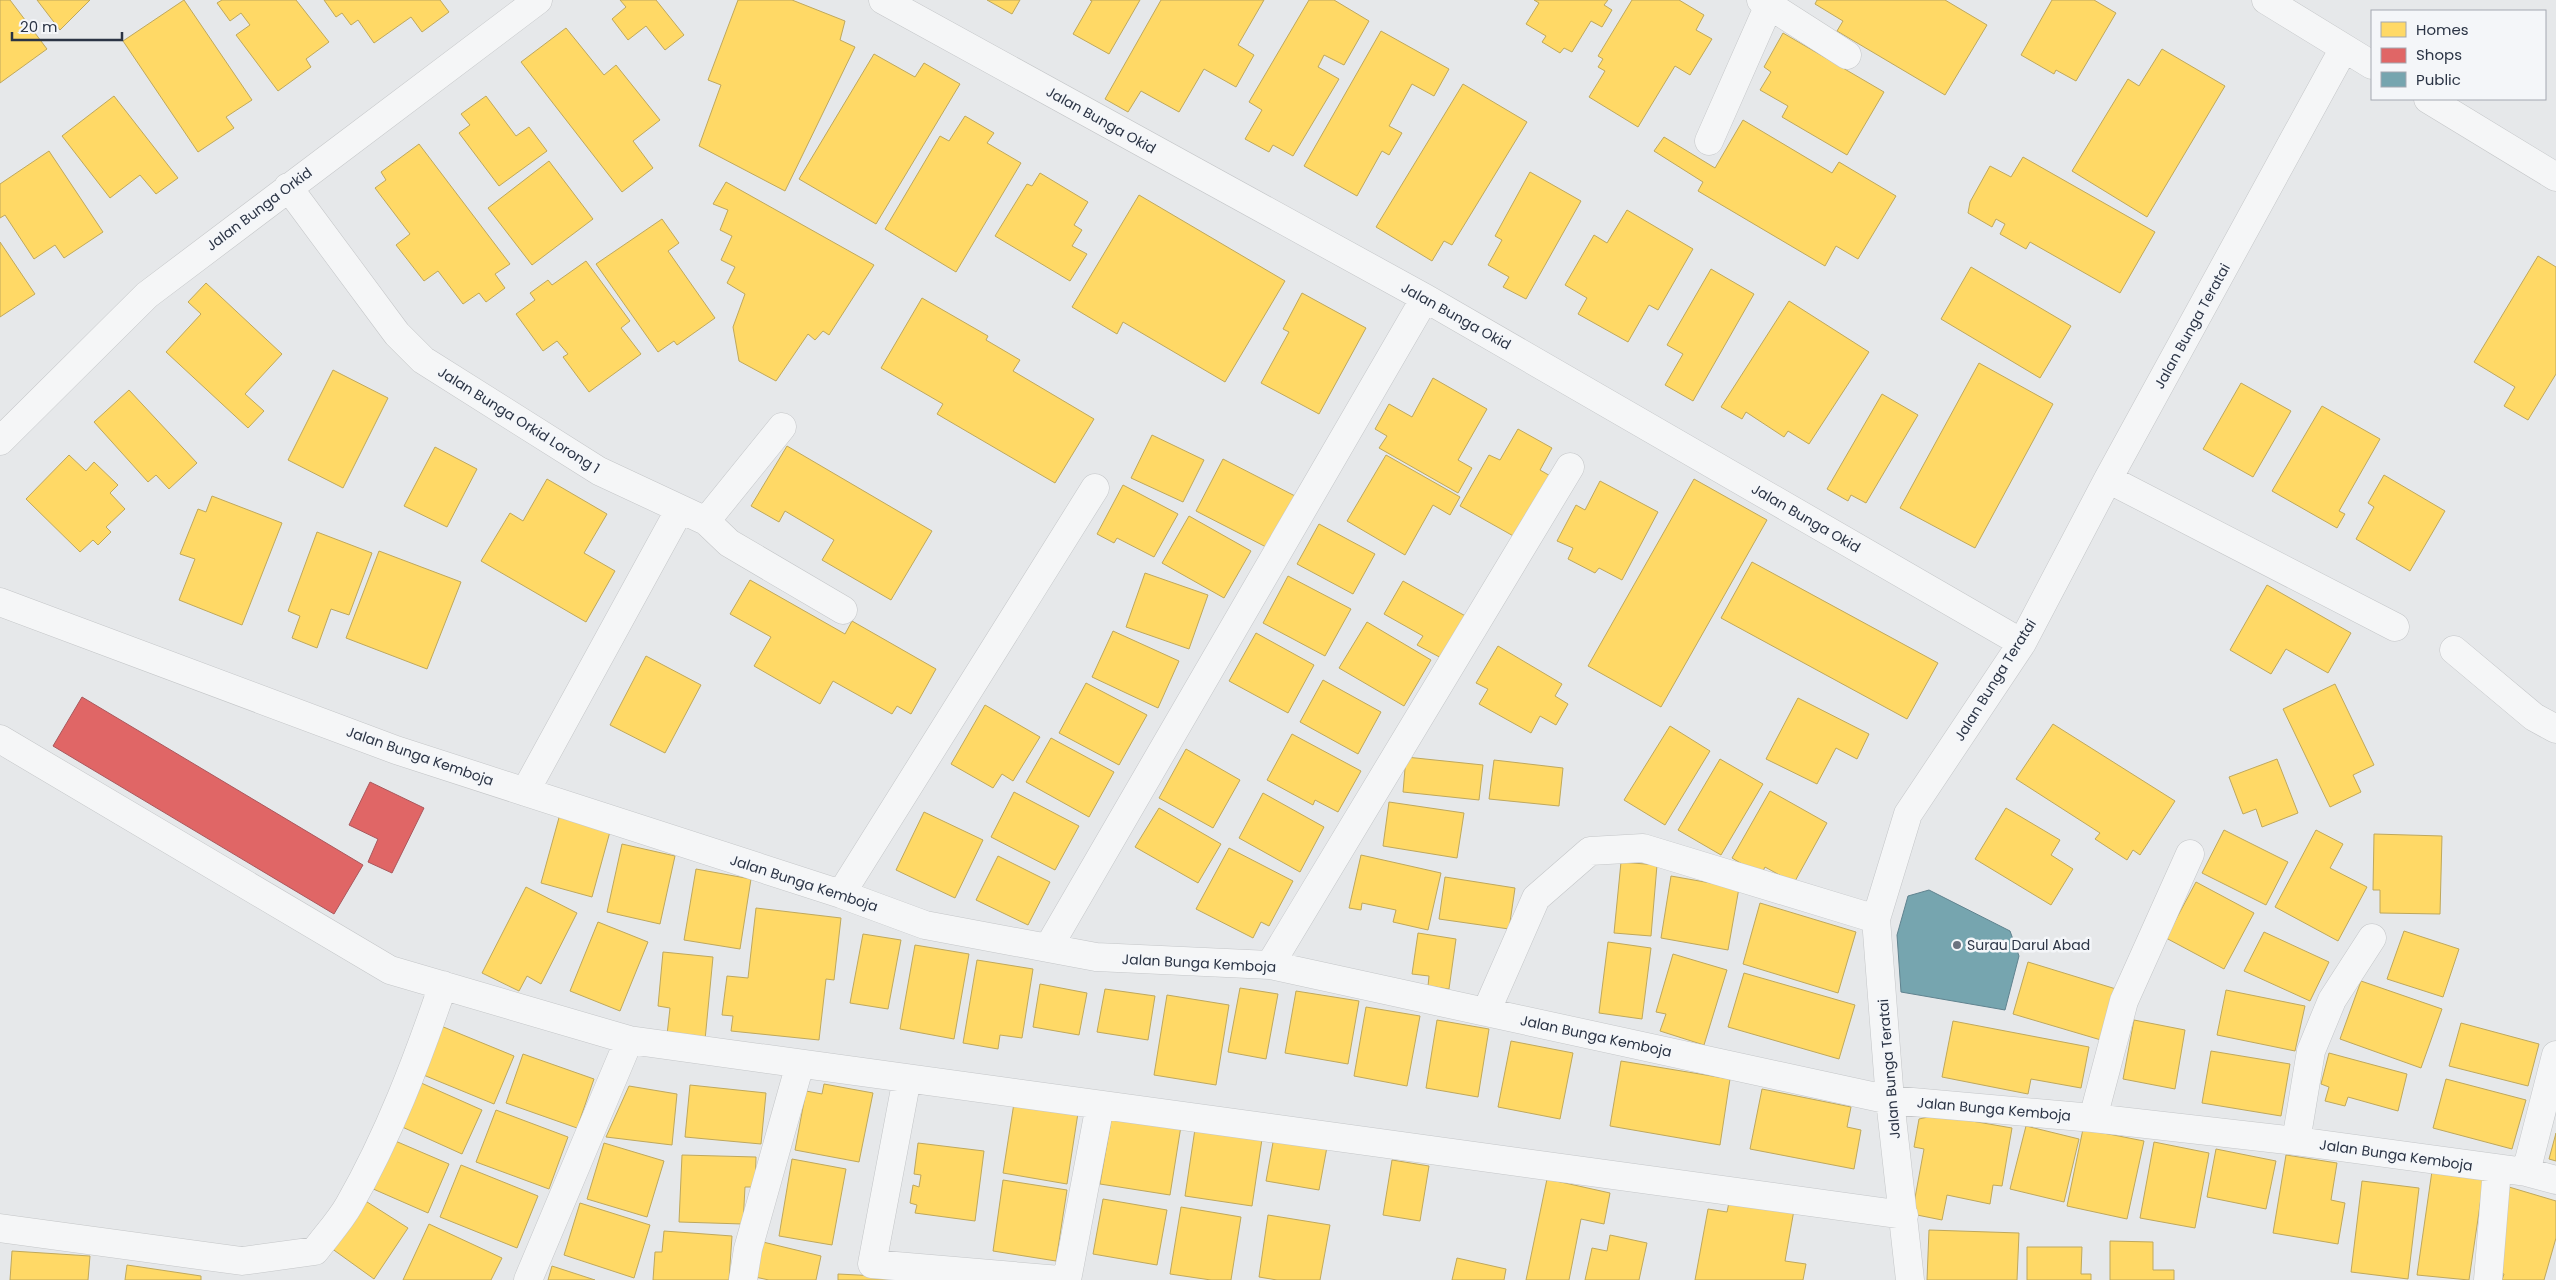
<svg xmlns="http://www.w3.org/2000/svg" width="2556" height="1280" font-family="Poppins,sans-serif">
	<rect width="100%" height="100%" fill="#e6e8ea"/>
	<path fill="#ffd966" stroke="#bfa85c" d="M0 0H10L47 49 0 83Z
		M37 0H90L60 30Z
		M184 0 252 100 226 117 234 128 198 152 123 41Z
		M222 0H296L329 42 306 59 311 67 278 91 236 35 250 25 241 13 230 21 217 3Z
		M324 0H440L449 12 422 32 411 17 374 43 358 20 351 25 342 13 336 17Z
		M620 0H656L684 35 665 50 646 26 628 40 612 19 626 7Z
		M738 0H792L845 21 840 40 855 47 785 191 699 146 721 85 708 80Z
		M987 0H1020L1012 14Z
		M1090 0H1140L1109 54 1073 34 1092 1Z
		M1161 0H1264L1238 45 1254 55 1236 87 1204 69 1179 112 1141 91 1128 112 1105 99Z
		M1309 0H1334L1369 21 1344 65 1324 55 1318 67 1339 79 1293 156 1273 145 1269 152 1245 139 1262 110 1249 102Z
		M1534 0H1608L1604 5 1612 10 1602 27 1591 21 1572 52 1564 48 1560 53 1542 42 1546 36 1526 24 1539 3Z
		M1632 0H1679L1704 15 1696 30 1712 39 1690 75 1675 66 1638 127 1589 97 1605 71 1598 67 1603 59 1598 56Z
		M1817 0H1945L1987 25 1945 95 1837 31 1843 21 1815 4Z
		M2052 0H2094L2116 13 2076 81 2056 70 2054 74 2021 55Z
		M566 28 604 75 616 65 660 120 633 141 653 168 622 192 521 62Z
		M1381 31 1449 69 1434 96 1412 84 1389 126 1402 133 1389 155 1382 151 1357 196 1304 166Z
		M1783 33 1884 92 1847 155 1782 117 1788 106 1760 90 1771 72 1764 67Z
		M2162 49 2225 86 2147 217 2072 171 2128 79 2139 86Z
		M874 54 915 77 924 63 960 84 876 224 799 179Z
		M1463 84 1527 122 1452 245 1444 241 1432 261 1376 227Z
		M114 96 178 178 156 194 140 175 110 198 62 136Z
		M486 96 516 136 529 127 547 151 499 186 459 133 470 125 461 114Z
		M965 116 994 133 987 143 1021 163 956 272 885 229 940 136 949 141Z
		M1743 120 1832 173 1839 162 1896 196 1858 259 1836 246 1825 266 1698 191 1703 182 1654 151 1664 137 1715 168Z
		M419 144 510 264 495 274 505 288 486 302 479 293 463 304 438 271 424 281 396 245 410 234 375 188 386 180 381 172Z
		M49 151 103 232 64 258 55 245 34 259 5 215 0 218V184Z
		M2023 157 2155 232 2120 293 2030 242 2026 249 2000 234 2005 224 1996 219 1992 227 1968 213 1970 202 1990 166 2011 177Z
		M549 161 593 219 532 265 488 208Z
		M1530 172 1581 201 1526 299 1503 287 1509 277 1488 265 1502 240 1495 236Z
		M1040 173 1088 202 1074 225 1082 230 1072 246 1087 254 1070 281 995 236 1027 184 1032 186Z
		M726 182 874 265 829 335 823 331 815 340 808 334 776 381 739 361 733 327 745 294 727 283 735 267 721 260 732 236 720 230 728 210 713 204Z
		M1139 195 1285 281 1225 382 1123 322 1117 334 1072 307Z
		M1627 210 1693 249 1658 310 1649 305 1628 342 1578 314 1587 298 1565 285 1594 235 1607 243Z
		M662 219 679 243 668 251 715 318 677 345 674 341 658 352 596 264Z
		M0 242 35 294 0 317Z
		M2538 256 2556 267V374L2528 420 2504 406 2515 387 2474 362Z
		M586 261 630 321 621 328 641 354 589 392 563 357 568 354 557 341 543 351 516 314 535 300 530 293 548 280 552 285Z
		M1971 267 2071 326 2040 378 1941 319Z
		M1711 269 1754 294 1693 401 1665 385 1683 354 1667 345Z
		M206 283 282 354 245 394 264 411 248 428 166 352 201 314 188 302Z
		M1302 293 1366 328 1319 414 1261 383 1289 332 1283 329Z
		M922 298 988 336 986 340 1020 360 1013 371 1094 419 1055 483 937 414 943 404 881 368Z
		M1789 301 1869 352 1809 444 1788 431 1784 437 1746 412 1742 419 1721 407Z
		M1979 363 2053 404 1975 548 1900 508Z
		M333 370 388 398 343 488 288 460Z
		M1433 378 1487 409 1458 460 1472 468 1458 493 1379 448 1387 436 1375 429 1389 404 1412 417Z
		M2241 383 2291 411 2253 477 2203 449Z
		M129 390 197 463 169 489 156 475 148 482 94 422Z
		M1882 394 1918 415 1866 503 1851 495 1848 501 1827 489Z
		M2322 406 2380 439 2339 511 2345 514 2337 528 2272 491Z
		M1518 429 1552 448 1540 470 1559 481 1524 542 1460 506 1489 455 1500 460Z
		M1152 435 1204 460 1183 502 1131 478Z
		M787 446 932 531 891 600 822 560 834 540 785 511 779 522 751 506Z
		M435 447 477 469 447 527 404 506Z
		M69 455 86 471 94 462 118 485 110 493 125 509 106 527 111 532 98 545 93 540 80 552 26 499Z
		M1386 455 1460 497 1450 515 1433 505 1405 555 1347 521Z
		M1223 459 1297 497 1270 549 1196 511Z
		M2384 475 2445 511 2410 571 2356 539 2374 507 2368 503Z
		M547 479 607 514 584 553 615 571 586 622 481 561 510 513 523 521Z
		M1694 479 1767 520 1661 707 1588 666Z
		M1600 481 1658 512 1622 580 1599 568 1595 573 1568 559 1573 548 1557 541 1576 505 1585 510Z
		M1123 485 1178 514 1154 557 1117 538 1114 543 1097 534Z
		M212 496 282 523 242 625 179 600 195 559 180 554 198 509 206 512Z
		M1189 516 1251 551 1224 598 1162 563Z
		M1319 524 1375 554 1353 594 1297 564Z
		M317 532 372 553 349 615 331 609 317 648 292 638 300 616 288 611Z
		M379 551 461 582 427 669 346 638Z
		M1752 562 1938 663 1907 719 1721 618Z
		M1145 573 1208 595 1189 649 1126 627Z
		M1288 576 1351 609 1325 656 1263 623Z
		M750 580 845 634 852 621 936 669 911 714 897 706 892 714 833 681 820 704 754 666 771 637 730 614Z
		M1403 581 1469 618 1445 660 1417 645 1423 636 1384 614Z
		M2267 585 2351 633 2328 673 2286 649 2271 674 2230 650Z
		M1367 622 1431 660 1404 706 1339 668Z
		M1113 631 1179 661 1158 708 1092 677Z
		M1256 633 1314 665 1288 713 1229 681Z
		M1498 646 1562 684 1555 696 1568 704 1556 725 1540 716 1531 733 1479 704 1488 689 1476 683Z
		M646 656 701 685 665 753 610 725Z
		M1323 680 1381 712 1358 754 1300 722Z
		M1086 683 1147 715 1119 765 1059 733Z
		M2335 684 2374 765 2353 775 2361 792 2330 807 2283 709Z
		M1798 698 1869 734 1857 759 1836 748 1817 784 1766 759Z
		M985 705 1040 737 1013 781 1002 774 993 788 951 764Z
		M2053 724 2175 801 2140 855 2133 850 2127 860 2095 839 2100 833 2016 779Z
		M1670 726 1710 751 1665 825 1624 800Z
		M1292 734 1361 771 1338 812 1315 800 1313 805 1267 780Z
		M1051 738 1114 772 1089 817 1026 782Z
		M1186 749 1240 780 1213 828 1159 798Z
		M1406 757 1483 765 1479 800 1403 792Z
		M1720 759 1763 784 1721 855 1678 830Z
		M2277 759 2298 813 2262 827 2256 809 2243 814 2229 777Z
		M1494 760 1563 768 1559 806 1489 799Z
		M1770 791 1827 823 1794 883 1765 867 1761 875 1732 858Z
		M1014 792 1079 826 1055 870 991 837Z
		M1263 793 1324 827 1300 872 1239 838Z
		M1389 802 1464 813 1457 858 1383 846Z
		M1159 808 1221 844 1198 883 1135 847Z
		M2006 808 2060 840 2051 855 2073 869 2051 905 1975 859Z
		M924 812 983 840 955 898 896 870Z
		M560 814 611 828 592 897 541 883Z
		M2224 830 2288 862 2266 905 2202 873Z
		M2316 830 2343 844 2330 868 2367 887 2338 941 2275 907Z
		M2374 834 2442 836 2440 914 2380 913V890H2373Z
		M622 844 675 856 660 924 607 912Z
		M1229 848 1293 881 1269 926 1261 922 1253 938 1196 909Z
		M1361 855 1441 873 1428 930 1393 922 1396 910 1362 903 1361 910 1349 908Z
		M998 856 1050 882 1028 925 976 900Z
		M1621 862 1657 865 1651 936 1614 933Z
		M696 869 751 879 740 949 684 940Z
		M1671 876 1739 888 1728 950 1661 938Z
		M1445 877 1515 888 1509 929 1439 919Z
		M2196 882 2254 913 2224 969 2166 938Z
		M526 887 577 913 541 984 527 976 519 991 482 973Z
		M1760 903 1856 932 1838 993 1743 964Z
		M756 908 841 918 834 980 826 979 819 1040 731 1031 733 1016 722 1015 727 976 748 978Z
		M598 922 648 942 620 1011 570 991Z
		M2404 931 2459 949 2443 997 2387 979Z
		M2264 932 2329 962 2310 1001 2244 971Z
		M1418 933 1456 939 1449 989 1428 986 1429 976 1412 974Z
		M863 934 901 940 888 1009 850 1003Z
		M1608 942 1651 948 1642 1019 1599 1013Z
		M915 945 969 954 954 1039 900 1029Z
		M663 952 713 957 705 1040 667 1035 670 1008 658 1006Z
		M1673 954 1727 970 1704 1045 1660 1031 1666 1014 1656 1012Z
		M977 960 1033 969 1022 1038 1000 1035 998 1049 963 1043Z
		M2028 962 2116 989 2101 1040 2013 1014Z
		M1744 973 1855 1005 1839 1059 1728 1027Z
		M2361 981 2442 1009 2421 1068 2340 1039Z
		M1040 984 1087 993 1079 1035 1033 1027Z
		M1240 988 1278 994 1266 1059 1228 1052Z
		M1105 989 1155 996 1148 1040 1097 1032Z
		M2226 990 2305 1006 2295 1051 2217 1035Z
		M1296 991 1359 1001 1348 1064 1285 1053Z
		M1167 995 1229 1005 1216 1085 1154 1075Z
		M1366 1007 1420 1016 1407 1086 1354 1076Z
		M1437 1020 1489 1029 1478 1097 1426 1088Z
		M2134 1020 2185 1030 2175 1089 2123 1079Z
		M1953 1021 2089 1047 2081 1088 2031 1079 2028 1094 1942 1077Z
		M2461 1023 2539 1044 2528 1086 2449 1066Z
		M441 1026 514 1056 494 1104 421 1074Z
		M1511 1041 1573 1053 1560 1119 1498 1107Z
		M2211 1051 2290 1064 2281 1116 2202 1103Z
		M2329 1053 2407 1074 2398 1111 2348 1097 2345 1106 2325 1101 2329 1087 2321 1084Z
		M523 1054 594 1079 577 1128 506 1103Z
		M1621 1061 1730 1079 1720 1145 1610 1126Z
		M2446 1079 2526 1100 2512 1149 2433 1128Z
		M419 1082 482 1110 462 1154 400 1126Z
		M824 1084 873 1093 859 1162 795 1150 806 1091 822 1094Z
		M690 1085 766 1093 761 1144 685 1137Z
		M629 1086 677 1094 672 1145 606 1137Z
		M1762 1089 1851 1107 1847 1127 1861 1130 1854 1169 1750 1149Z
		M1014 1103 1078 1113 1067 1184 1003 1173Z
		M496 1110 568 1137 549 1189 476 1162Z
		M1112 1115 1181 1126 1170 1195 1100 1184Z
		M1937 1115 2012 1128 2002 1186 1993 1185 1990 1204 1947 1195 1942 1220 1912 1214 1924 1149 1914 1147 1919 1119Z
		M2026 1126 2079 1139 2064 1202 2010 1189Z
		M1195 1129 1262 1139 1252 1206 1185 1196Z
		M2083 1129 2144 1141 2127 1219 2067 1206Z
		M2556 1133V1161L2549 1159Z
		M1274 1137 1327 1147 1319 1190 1266 1181Z
		M393 1140 449 1164 428 1213 371 1188Z
		M2154 1142 2209 1153 2195 1228 2140 1218Z
		M604 1143 664 1161 647 1217 587 1199Z
		M918 1143 984 1151 975 1221 915 1213 917 1205 910 1203 913 1185 919 1187 921 1175 914 1174Z
		M2216 1149 2276 1161 2266 1209 2207 1197Z
		M682 1155 756 1157 755 1187H745L743 1224 679 1222Z
		M2286 1155 2337 1163 2331 1200 2345 1203 2338 1244 2273 1233Z
		M792 1159 846 1169 832 1245 779 1236Z
		M1392 1160 1429 1166 1420 1221 1383 1215Z
		M461 1165 538 1196 517 1248 440 1217Z
		M2432 1171 2484 1178 2469 1280 2417 1275Z
		M1547 1179 1610 1193 1604 1224 1581 1219 1569 1280H1526Z
		M1003 1180 1067 1190 1056 1261 993 1251Z
		M2362 1181 2419 1188 2408 1279 2351 1272Z
		M2509 1187 2556 1201V1238L2544 1280H2502L2504 1274 2490 1270Z
		M1730 1198 1794 1210 1785 1261 1806 1264 1803 1280H1695L1708 1209 1727 1212Z
		M1103 1199 1167 1210 1157 1265 1093 1254Z
		M364 1200 408 1228 374 1279 331 1248Z
		M580 1203 650 1225 634 1278 564 1255Z
		M1181 1207 1241 1217 1231 1280H1211L1170 1274Z
		M1268 1215 1330 1225 1320 1280H1277L1259 1277Z
		M429 1224 502 1258 491 1280H403Z
		M1929 1230 2019 1233 2017 1280H1927Z
		M664 1231 732 1236 729 1280H653L655 1252H662Z
		M1610 1235 1647 1243 1639 1280H1585L1592 1248 1607 1251Z
		M2110 1241 2153 1242V1270H2174V1280H2110Z
		M763 1242 821 1256 816 1280H769L755 1277Z
		M2027 1247H2082L2081 1274H2091V1280H2027Z
		M12 1251 90 1256 88 1280H10Z
		M1457 1258 1506 1269 1504 1280H1452Z
		M127 1265 201 1276V1280H125Z
		M552 1266 595 1280H548Z
		M838 1274 898 1277V1280H838Z"/>
	<path fill="#e06666" stroke="#aa575c" d="M82 697 363 865 334 914 53 746Z
		M370 782 424 808 392 873 368 862 378 839 349 825Z"/>
	<path fill="#76a5af" stroke="#60838f" d="M1929 890 2010 931 2019 956 2005 1010 1901 992 1897 935 1908 896Z"/>
	<g fill="none" stroke-linecap="round" stroke-linejoin="round">
		<g stroke="#c4c6c8" stroke-width="29">
			<path id="minor" d="M883 0 1425 298 2022 643
				M1773 0 1769 5 1847 55
				M2266 0 2372 65
				M2428 99 2556 177
				M1709 141 1769 5 1761 0
				M288 187 397 334 423 360 599 471 706 521 782 427
				M0 441 147 295 538 0
				M2108 479 2395 627
				M706 521 729 543 843 610
				M0 602 396 750 841 894 925 925 1096 957 1270 965 1890 1100 2093 1118 2296 1141 2526 1172 2556 1180
				M2454 650 2534 717 2556 729
				M0 739 390 970 629 1040 1904 1215
				M525 792 680 509
				M841 894 1095 488
				M1048 948 1425 298
				M1270 965 1570 467
				M1486 1012 1536 898 1590 851 1643 848 1876 919
				M907 1078 872 1264 1060 1280
				M2093 1118 2124 1001 2190 854
				M2296 1141 2311 1051 2332 1000 2372 938
				M2526 1172 2556 1055
				M0 1228 242 1261 315 1251C326 1236 340 1221 349 1205 389 1135 417 1061 443 985
				M528 1280 629 1040
				M743 1280 748 1249 800 1064
				M1067 1280 1100 1105
				M1910 1280 1890 1100 1876 919 1908 814 2022 643 2108 479 2344 48
				M2488 1280 2497 1169"/>
		</g>
		<use href="#minor" stroke="#f5f6f7" stroke-width="28"/>
	</g>
	<circle fill="#6c737f" stroke="#f4f6f9" stroke-width="2" cx="1957" cy="945" r="5"/>
	<g text-anchor="middle" dominant-baseline="central" stroke-width="5" stroke-linejoin="round" paint-order="stroke">
		<g font-size="14" fill="#2b3445" stroke="#f4f6f9">
			<text transform="translate(1101 120) rotate(29)">Jalan Bunga Okid</text>
			<text transform="translate(259 209) rotate(-37)">Jalan Bunga Orkid</text>
			<text transform="translate(1456 316) rotate(29)">Jalan Bunga Okid</text>
			<text transform="translate(2192 326) rotate(-61)">Jalan Bunga Teratai</text>
			<text transform="translate(519 420) rotate(32)">Jalan Bunga Orkid Lorong 1</text>
			<text transform="translate(1806 518) rotate(30)">Jalan Bunga Okid</text>
			<text transform="translate(1995 680) rotate(-58)">Jalan Bunga Teratai</text>
			<text transform="translate(420 756) rotate(19)">Jalan Bunga Kemboja</text>
			<text transform="translate(804 883) rotate(18)">Jalan Bunga Kemboja</text>
			<text transform="translate(1199 963) rotate(3)">Jalan Bunga Kemboja</text>
			<text transform="translate(1596 1036) rotate(12)">Jalan Bunga Kemboja</text>
			<text transform="translate(1889 1069) rotate(-95)">Jalan Bunga Teratai</text>
			<text transform="translate(1994 1109) rotate(5)">Jalan Bunga Kemboja</text>
			<text transform="translate(2396 1155) rotate(8)">Jalan Bunga Kemboja</text>
		</g>
		<g font-size="14" fill="#2b3445" stroke="#f4f6f9" text-anchor="start">
			<text x="1967" y="945">Surau Darul Abad</text>
		</g>
	</g>
	<rect x="2371" y="10" width="175" height="90" fill="#f4f6f9" stroke="#a4a8b1"/>
	<rect x="2381" y="22" width="25" height="15" fill="#ffd966" stroke="#a4a8b1"/>
	<text x="2416" y="35" font-size="15" fill="#2b3445">Homes</text>
	<rect x="2381" y="48" width="25" height="15" fill="#e06666" stroke="#a4a8b1"/>
	<text x="2416" y="60" font-size="15" fill="#2b3445">Shops</text>
	<rect x="2381" y="72" width="25" height="15" fill="#76a5af" stroke="#a4a8b1"/>
	<text x="2416" y="85" font-size="15" fill="#2b3445">Public</text>
	<path d="M12 32v8h110v-8" fill="none" stroke="#2b3445" stroke-width="2.5"/>
	<text x="20" y="32" font-size="15" fill="#2b3445" stroke="#f4f6f9" stroke-width="4" paint-order="stroke">20 m</text>
</svg>
